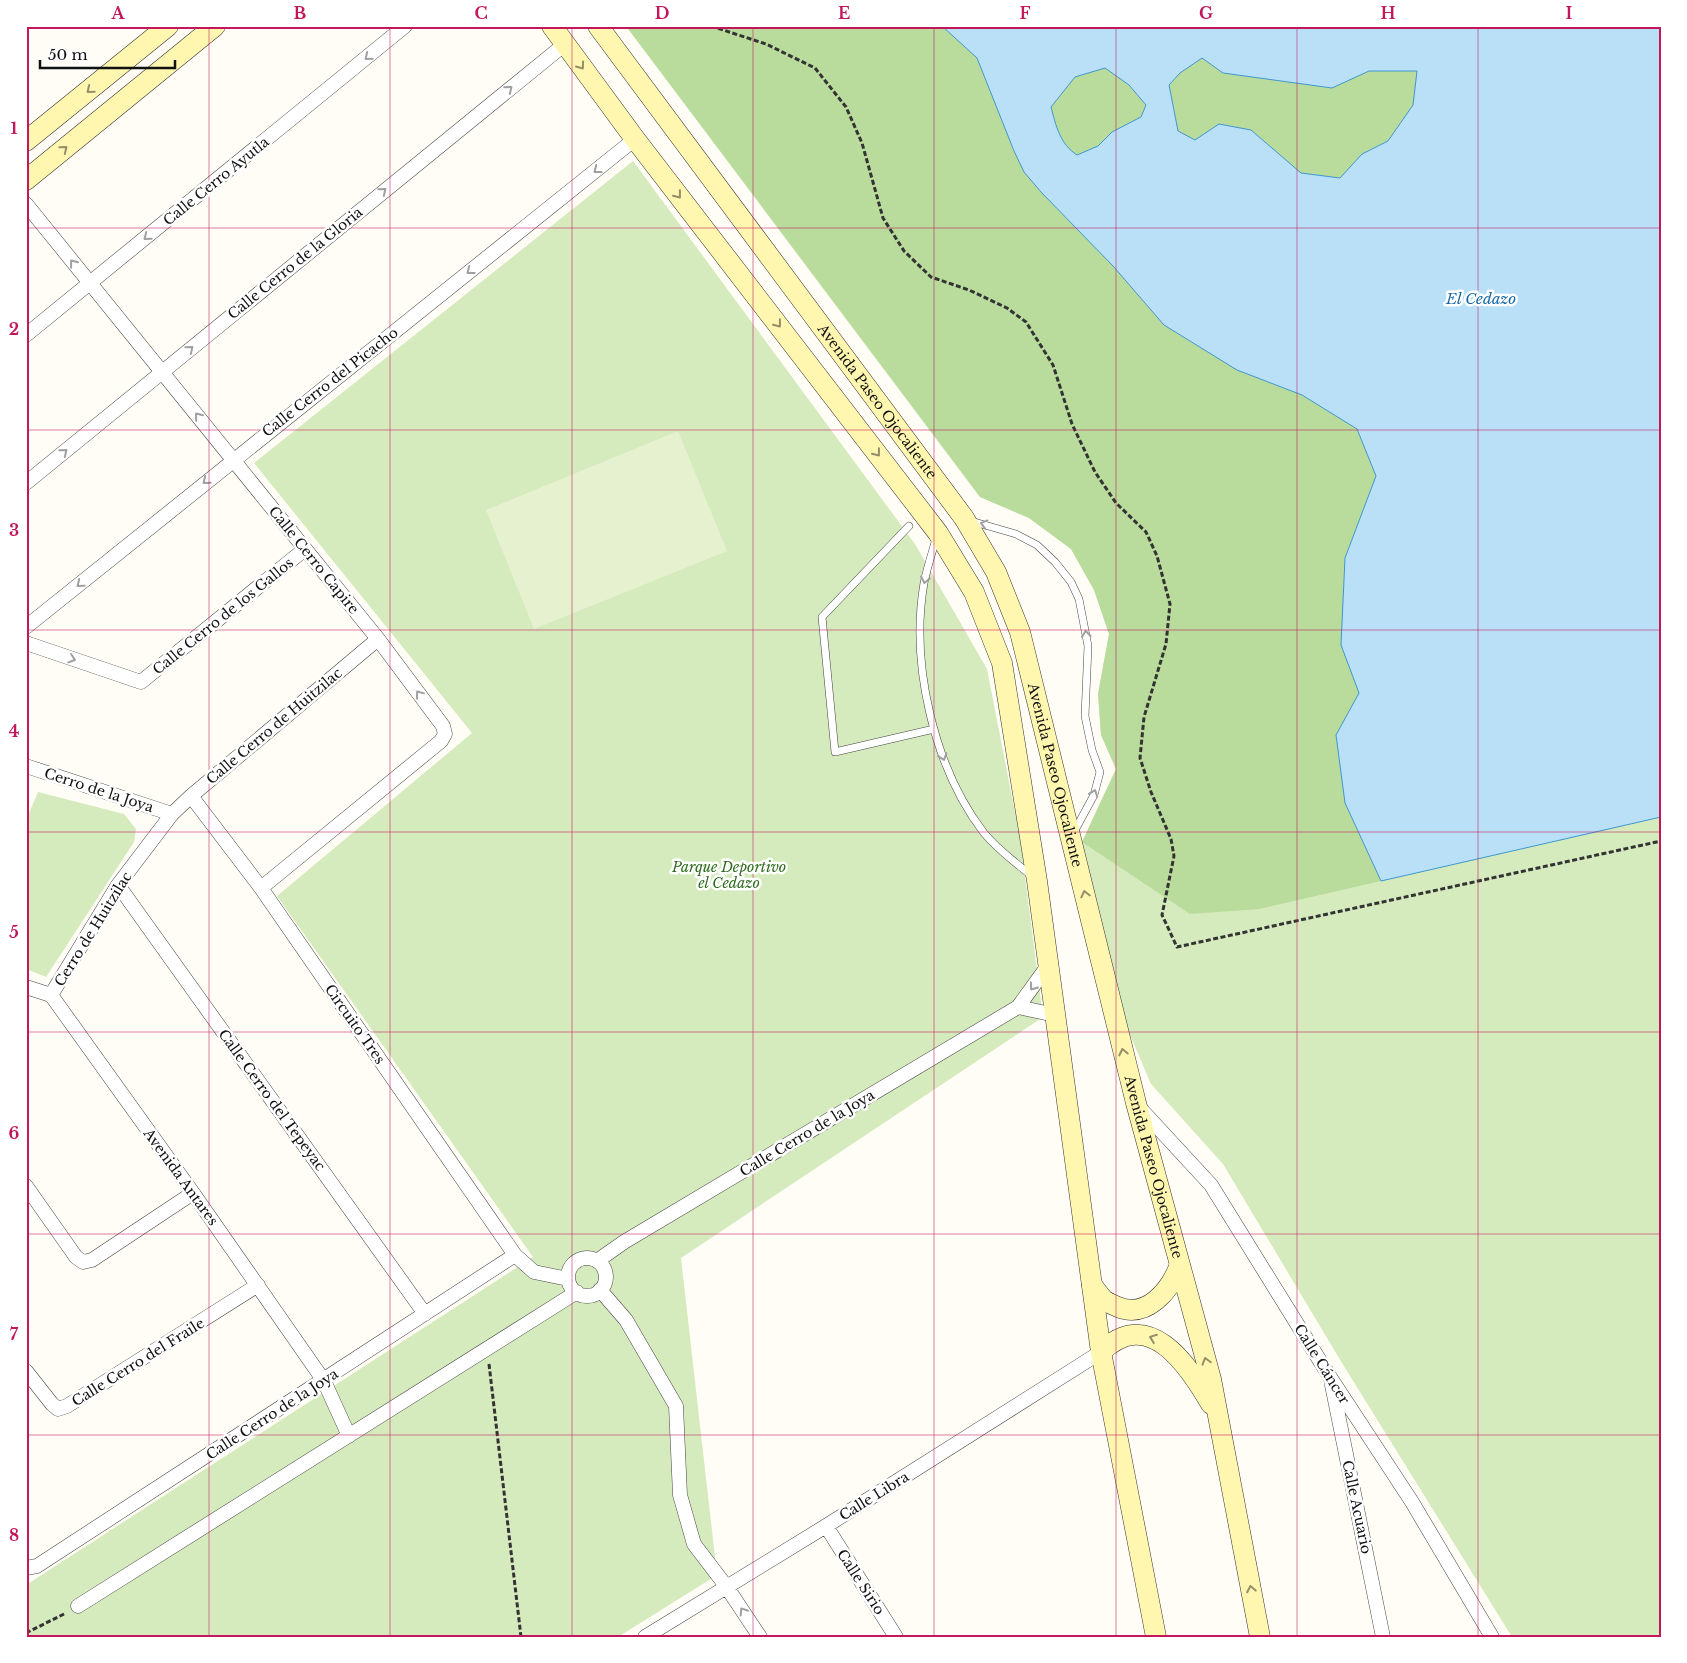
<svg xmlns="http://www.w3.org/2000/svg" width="1687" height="1663" font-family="'Libre Baskerville',serif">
	<rect width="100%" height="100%" fill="#fffdf5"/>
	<path fill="#d5ebbd" d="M626 26H1661V1637H1512L1342 1363 1223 1164 1151 1084 1110 988 1082 842 1116 769 1101 735 1098 694 1109 634 1094 590 1071 549 1029 518 980 497Z
		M633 161 915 544 987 669 1020 838 1043 1017 681 1258 717 1575 618 1637H26V1585L533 1257 277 896 472 733 254 463Z
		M38 792 124 814 136 829 134 842 46 977 26 969V820Z"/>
	<path fill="#b9dc9c" d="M626 26H942L977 58 1014 151 1024 172 1041 192 1113 266 1164 325 1237 370 1302 395 1357 429 1376 476 1345 558 1341 645 1360 693 1336 735 1345 803 1381 881 1259 909 1190 914 1082 842 1116 769 1101 735 1098 694 1109 634 1094 590 1071 549 1029 518 980 497Z
		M1202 58 1223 73 1332 88 1369 71H1417L1413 105 1388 141 1362 154 1340 178 1301 173 1250 130 1219 124 1195 140 1178 131 1169 85 1180 73Z
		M1104 67 1129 85 1146 105 1141 117 1112 132 1098 146 1077 155C1060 143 1056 126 1051 107L1075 77Z"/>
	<path fill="#e6f2cf" d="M678 431 727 551 534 629 486 510Z"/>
	<path fill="#b9e0f7" stroke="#3f96cf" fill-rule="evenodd" d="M942 26H1661V817L1381 881 1345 803 1336 735 1359 693 1341 645 1345 558 1376 476 1357 429 1302 395 1237 370 1164 325 1113 266 1041 192 1024 172 1014 151 977 58ZM1202 58 1223 73 1332 88 1369 71H1417L1413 105 1388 141 1362 154 1340 178 1301 173 1251 130 1219 124 1195 140 1178 131 1169 85 1180 73ZM1105 68 1129 85 1146 105 1141 117 1112 132 1098 146 1077 155C1060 144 1056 126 1051 107L1075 77Z"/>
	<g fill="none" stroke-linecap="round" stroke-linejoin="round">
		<g stroke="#444" stroke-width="8">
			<path id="service" d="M971 521 1016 534 1037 545 1055 562 1071 582 1079 599 1088 646 1085 716 1092 750 1100 772 1094 795 1074 832
				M909 526 822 617 835 752 934 729
				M936 539C932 553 927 568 924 583 910 664 934 768 984 833 998 850 1016 863 1032 876"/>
		</g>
		<g stroke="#444" stroke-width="15">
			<path id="minor" d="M26 204 378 639 443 726 445 734 441 741 261 888
				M26 335 405 26
				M26 483 565 44
				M26 627 635 139
				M26 643 141 682 305 549
				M26 766 172 814
				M191 796 261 888 515 1255 534 1272 568 1279
				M118 885 425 1314
				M26 987 51 995 193 1193 324 1381 349 1436
				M51 995 118 885 172 814 191 796 378 639
				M1018 1007 1055 1015
				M1138 1106 1211 1185 1330 1377 1412 1502 1492 1637
				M26 1186 76 1257 83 1262 92 1260 193 1193
				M568 1277a19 19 0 1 1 38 0a19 19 0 1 1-38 0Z
				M597 1261 624 1242 1018 1007 1047 967
				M600 1290 626 1320 676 1406 680 1495 694 1544 726 1586 760 1637
				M26 1371 52 1404 58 1409 67 1406 258 1285
				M1332 1385 1383 1637
				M826 1526 896 1637
				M26 1568 37 1566 515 1255
				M78 1606 577 1292
				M645 1637 826 1526 1101 1352"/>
		</g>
		<g stroke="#333" stroke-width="21">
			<g id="secondary">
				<path d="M552 26 635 139 938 533 974 592 1002 663 1037 881 1101 1352 1156 1637"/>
				<path id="s1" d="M598 26 964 518 996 572 1020 632 1136 1103 1211 1379 1260 1637"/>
				<path d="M26 141 168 26"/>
				<path d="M26 180 215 26"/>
				<path d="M1092 1285C1096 1290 1100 1296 1104 1300 1108 1303 1114 1305 1118 1307 1147 1319 1170 1290 1179 1267"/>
				<path d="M1101 1352C1149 1305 1187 1364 1211 1404"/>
			</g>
		</g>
		<path stroke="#333" stroke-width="3" stroke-dasharray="5 2.5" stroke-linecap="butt" d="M711 26 766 44 815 68 846 107 862 143 883 218 904 251 931 277 969 290 1007 308 1026 322 1053 365 1072 424 1095 472 1116 503 1146 532 1157 556 1170 604 1166 644 1144 717 1140 758 1151 792 1171 839 1174 856 1162 915 1177 947 1661 841
			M489 1364 521 1637
			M26 1633 66 1613"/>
		<use href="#service" stroke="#fff" stroke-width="7"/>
		<use href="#minor" stroke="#fff" stroke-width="14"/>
		<use href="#secondary" stroke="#fff6b0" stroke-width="20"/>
	</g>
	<defs><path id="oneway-chevron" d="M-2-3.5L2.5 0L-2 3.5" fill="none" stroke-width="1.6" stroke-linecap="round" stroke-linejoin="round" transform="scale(1.25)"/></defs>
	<g stroke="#a0a0a0">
		<use href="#oneway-chevron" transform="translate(368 57) rotate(141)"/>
		<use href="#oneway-chevron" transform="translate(509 89) rotate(-39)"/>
		<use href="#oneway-chevron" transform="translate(597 170) rotate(142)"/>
		<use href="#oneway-chevron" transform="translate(383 191) rotate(-39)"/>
		<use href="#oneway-chevron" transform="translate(147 237) rotate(141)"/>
		<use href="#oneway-chevron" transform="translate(73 263) rotate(-128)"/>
		<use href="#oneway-chevron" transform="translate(470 271) rotate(142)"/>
		<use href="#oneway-chevron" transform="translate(190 349) rotate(-39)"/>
		<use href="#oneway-chevron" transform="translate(198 416) rotate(-129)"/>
		<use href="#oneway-chevron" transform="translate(64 452) rotate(-39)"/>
		<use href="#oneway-chevron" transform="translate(206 481) rotate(141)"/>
		<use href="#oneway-chevron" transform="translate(984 524) rotate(-165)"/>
		<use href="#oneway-chevron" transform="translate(925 580) rotate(101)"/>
		<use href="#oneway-chevron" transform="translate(80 584) rotate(141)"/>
		<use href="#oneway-chevron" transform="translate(1086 634) rotate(-96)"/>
		<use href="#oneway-chevron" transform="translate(72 659) rotate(19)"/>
		<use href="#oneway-chevron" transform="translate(419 694) rotate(-127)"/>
		<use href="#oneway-chevron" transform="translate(943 757) rotate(71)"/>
		<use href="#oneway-chevron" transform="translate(1094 793) rotate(-70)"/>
		<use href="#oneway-chevron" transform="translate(1033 987) rotate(126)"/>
		<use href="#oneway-chevron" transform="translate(743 1611) rotate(-123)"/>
	</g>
	<g stroke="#948f68">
		<use href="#oneway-chevron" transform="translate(581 66) rotate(54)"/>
		<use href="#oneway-chevron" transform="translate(90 90) rotate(141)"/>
		<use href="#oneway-chevron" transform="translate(64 149) rotate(-39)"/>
		<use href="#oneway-chevron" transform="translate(678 195) rotate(52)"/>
		<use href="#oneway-chevron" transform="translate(778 324) rotate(52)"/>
		<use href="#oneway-chevron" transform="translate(877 453) rotate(52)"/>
		<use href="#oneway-chevron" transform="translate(1085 894) rotate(-103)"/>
		<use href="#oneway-chevron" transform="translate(1123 1052) rotate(-103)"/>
		<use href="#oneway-chevron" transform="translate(1153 1338) rotate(-159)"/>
		<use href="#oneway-chevron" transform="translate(1206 1361) rotate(-106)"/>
		<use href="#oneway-chevron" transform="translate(1251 1589) rotate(-101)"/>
	</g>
	<path fill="none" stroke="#c2185b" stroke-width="1" stroke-opacity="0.55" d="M209 26V1637M390 26V1637M572 26V1637M753 26V1637M934 26V1637M1116 26V1637M1297 26V1637M1478 26V1637M26 228H1661M26 430H1661M26 630H1661M26 832H1661M26 1032H1661M26 1234H1661M26 1435H1661"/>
	<g text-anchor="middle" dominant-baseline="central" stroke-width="5" stroke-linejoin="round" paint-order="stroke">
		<g font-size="14" fill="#111" stroke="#fff">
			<text transform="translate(216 181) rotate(-39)">Calle Cerro Ayutla</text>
			<text transform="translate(295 263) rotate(-39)">Calle Cerro de la Gloria</text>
			<text transform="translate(330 382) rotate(-38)">Calle Cerro del Picacho</text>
			<text stroke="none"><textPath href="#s1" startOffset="468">Avenida Paseo Ojocaliente</textPath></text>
			<text transform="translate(314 560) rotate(51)">Calle Cerro Capire</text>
			<text transform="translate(223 616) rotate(-39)">Calle Cerro de los Gallos</text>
			<text transform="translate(274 726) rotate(-40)">Calle Cerro de Huitzilac</text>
			<text stroke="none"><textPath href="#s1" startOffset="888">Avenida Paseo Ojocaliente</textPath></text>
			<text transform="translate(99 790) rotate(18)">Cerro de la Joya</text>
			<text transform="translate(93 929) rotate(-58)">Cerro de Huitzilac</text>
			<text transform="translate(355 1024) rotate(55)">Circuito Tres</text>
			<text transform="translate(272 1100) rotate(54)">Calle Cerro del Tepeyac</text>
			<text transform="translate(807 1133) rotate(-31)">Calle Cerro de la Joya</text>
			<text stroke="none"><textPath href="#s1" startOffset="1292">Avenida Paseo Ojocaliente</textPath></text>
			<text transform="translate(181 1177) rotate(54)">Avenida Antares</text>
			<text transform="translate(138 1362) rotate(-32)">Calle Cerro del Fraile</text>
			<text transform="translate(1322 1364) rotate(58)">Calle Cáncer</text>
			<text transform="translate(272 1414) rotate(-33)">Calle Cerro de la Joya</text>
			<text transform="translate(874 1496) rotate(-32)">Calle Libra</text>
			<text transform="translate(1357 1507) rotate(78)">Calle Acuario</text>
			<text transform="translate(861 1582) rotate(57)">Calle Sirio</text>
		</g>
		<g font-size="14" font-style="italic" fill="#2f6b1f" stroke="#fff">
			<text x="729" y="867">Parque Deportivo<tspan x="729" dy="16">el Cedazo</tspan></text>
		</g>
		<g font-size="15" font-style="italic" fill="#1768a6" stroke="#fff">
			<text x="1481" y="298">El Cedazo</text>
		</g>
	</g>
	<rect width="1687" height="1663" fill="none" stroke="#ffffff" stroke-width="55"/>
	<path d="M40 60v8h135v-8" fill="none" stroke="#111111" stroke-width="2.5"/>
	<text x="48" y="60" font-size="15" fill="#111111" stroke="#ffffff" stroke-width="4" paint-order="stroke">50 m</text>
	<rect x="28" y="28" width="1632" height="1608" fill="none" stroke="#c2185b" stroke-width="2"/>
	<g font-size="16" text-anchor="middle" font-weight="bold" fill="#c2185b">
		<text x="118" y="19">A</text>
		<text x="300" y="19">B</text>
		<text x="481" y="19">C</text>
		<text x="662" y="19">D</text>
		<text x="844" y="19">E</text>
		<text x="1025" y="19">F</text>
		<text x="1206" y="19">G</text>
		<text x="1388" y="19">H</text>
		<text x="1569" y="19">I</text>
		<text x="14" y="134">1</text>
		<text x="14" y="335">2</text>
		<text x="14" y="536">3</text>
		<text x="14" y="737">4</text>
		<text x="14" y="938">5</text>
		<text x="14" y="1139">6</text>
		<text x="14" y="1340">7</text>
		<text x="14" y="1541">8</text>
	</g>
</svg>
